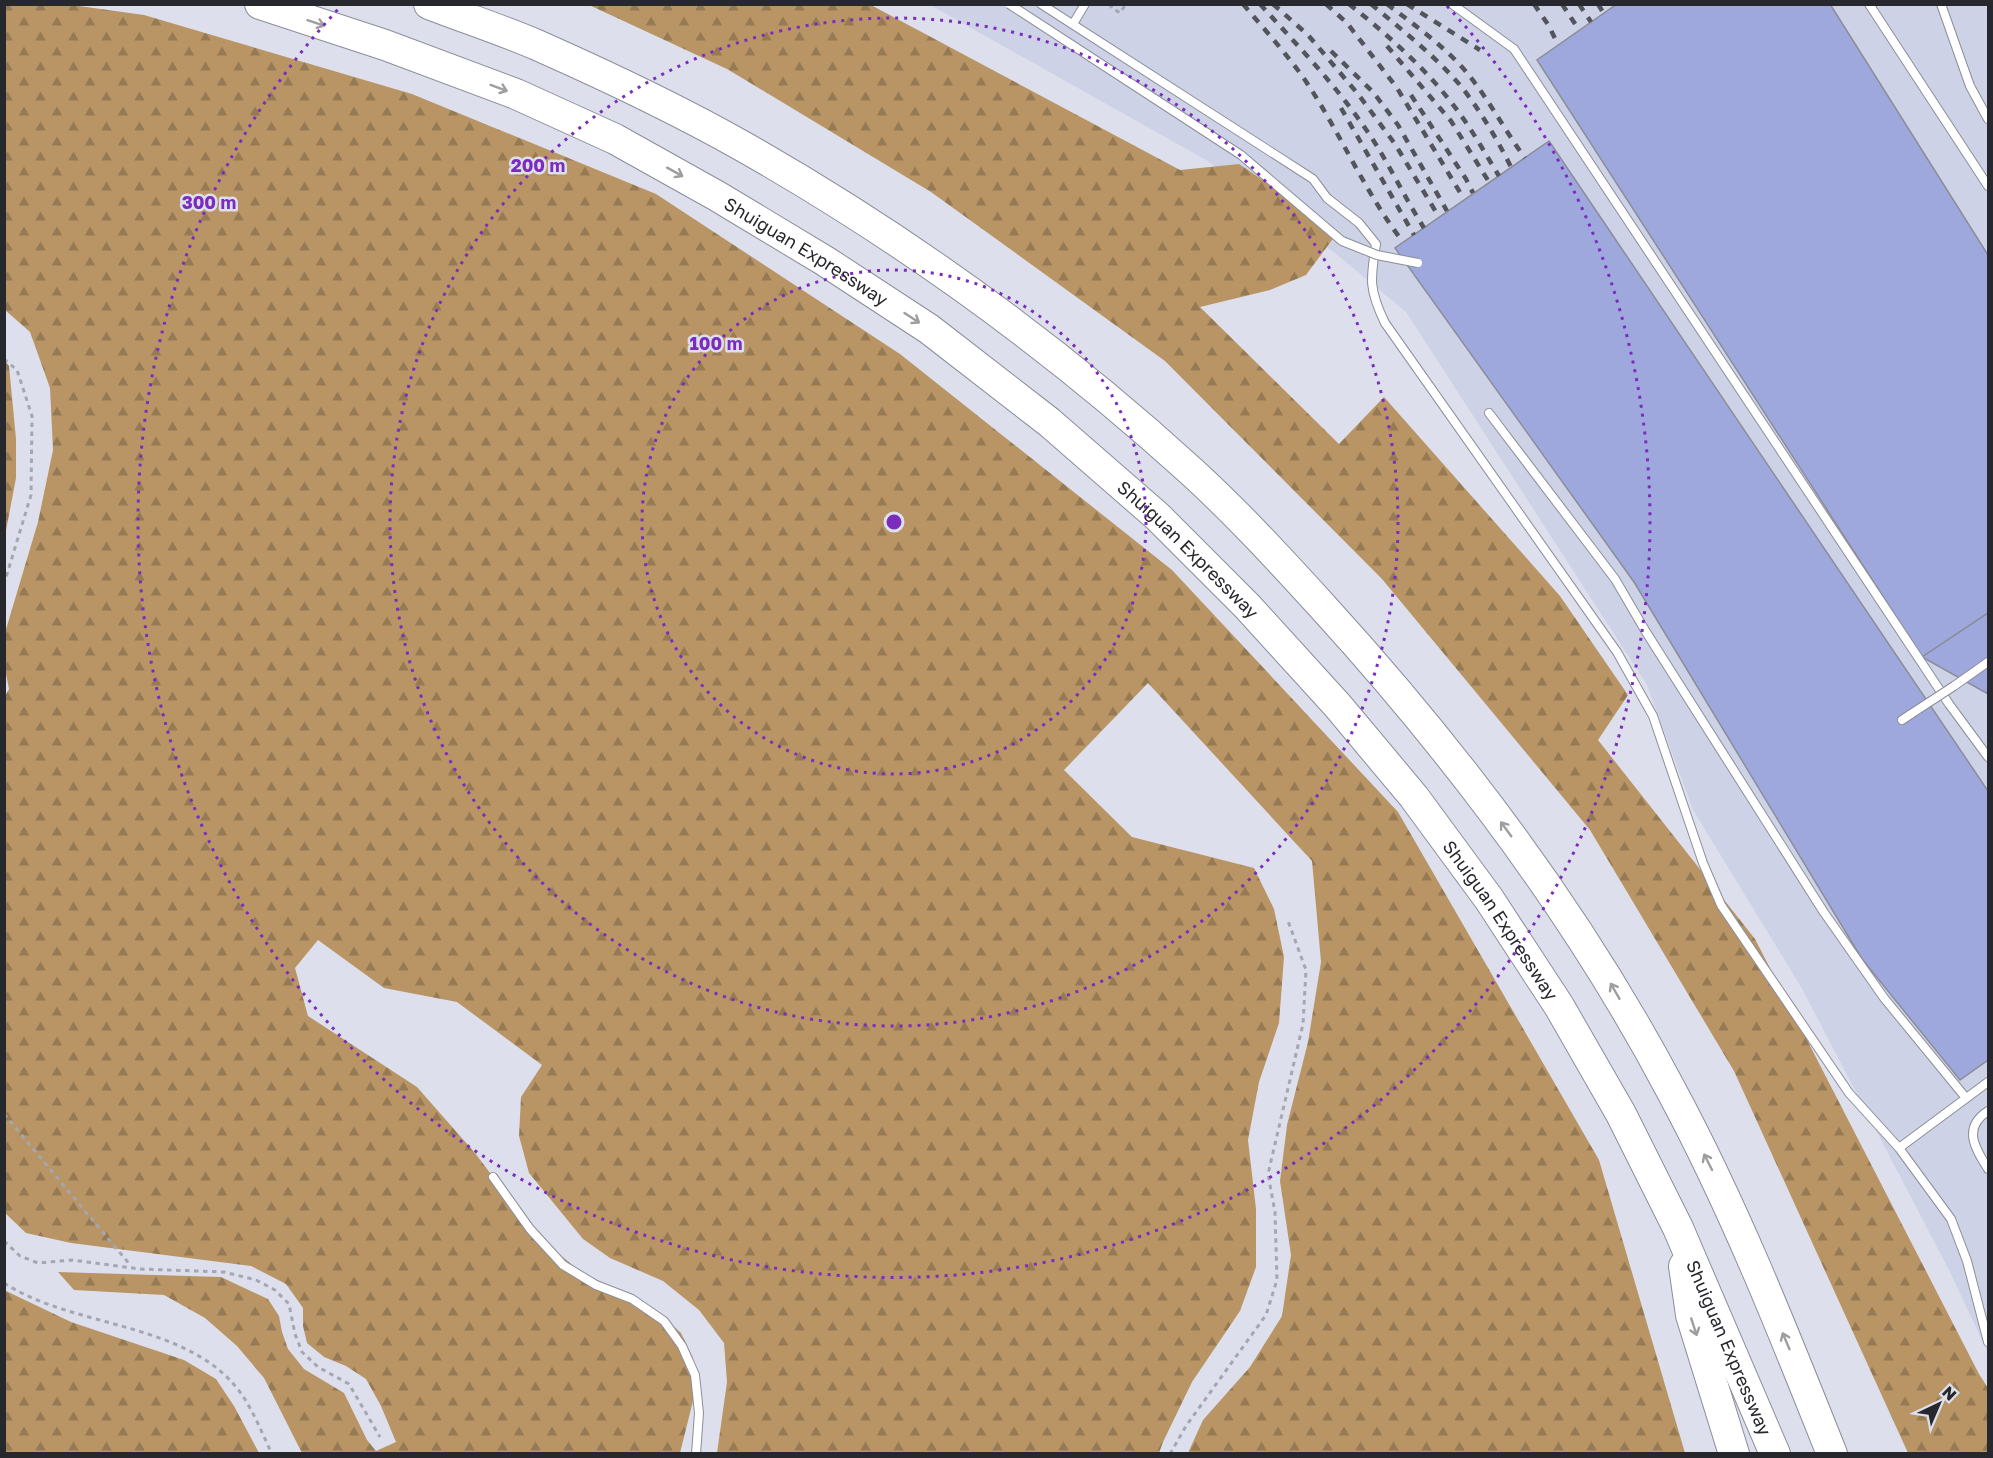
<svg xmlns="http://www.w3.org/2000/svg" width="1993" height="1458" font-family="'Golos Text',sans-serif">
	<defs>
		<pattern id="forest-firs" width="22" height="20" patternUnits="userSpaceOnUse" patternTransform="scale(1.5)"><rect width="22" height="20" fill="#b99565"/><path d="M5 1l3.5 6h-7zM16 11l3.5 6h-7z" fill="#967a54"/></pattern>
	</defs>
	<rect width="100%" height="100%" fill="#dde0ec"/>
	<path fill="#ced2e6" d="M930 5H1988V1353L1949 1270 1801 987 1693 810 1647 685 1406 312 1336 254 1206 160Z"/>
	<path fill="url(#forest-firs)" d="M5 5H72L144 15 412 94 656 194 900 354 1172 570 1398 812 1599 1160 1685 1453H1188L1203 1420 1250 1367 1282 1316 1291 1255 1280 1181 1287 1125 1308 1042 1321 962 1312 861 1148 683 1064 770 1132 837 1254 868 1274 909 1284 957 1279 1023 1259 1082 1248 1140 1256 1209V1267L1240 1311 1192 1382 1163 1442 1159 1453H717L727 1382 724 1343 699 1310 663 1281 610 1258 583 1239 529 1173 519 1136 521 1097 542 1065 457 1002 384 988 318 940 295 968 308 1016 417 1087 475 1153 539 1238 580 1271 657 1311 681 1333 693 1358 694 1397 680 1453H302L264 1378 237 1346 205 1318 164 1295 74 1290 58 1272 221 1277 268 1299 279 1316 282 1332 288 1349 304 1369 344 1393 367 1440 376 1451 396 1442 381 1406 366 1379 346 1366 324 1357 307 1343 303 1326V1308L286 1284 251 1266 71 1243 26 1233 5 1213 4 698 9 689 5 669 4 636 38 522 53 450 50 388 30 332 5 310Z
		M589 5H871L1180 170 1239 164 1292 200 1335 236 1306 275 1270 290 1200 307 1339 444 1384 397 1560 596 1628 695 1598 740 1755 939 1979 1374 1988 1388V1453H1908L1734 1071 1590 830 1382 579 1165 361 931 192 727 69Z
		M5 361 9 366 16 439V478L5 536Z
		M4 1290 71 1322 184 1360 216 1379 234 1406 259 1453H5Z"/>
	<path fill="#9ea8dd" stroke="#8a8d98" stroke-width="1.5" d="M1617 4H1830L1988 255V613L1922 657 1537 60Z
		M1549 141 1988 791V1060L1960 1080 1862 959 1634 582 1395 248Z
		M1988 613V694L1922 657Z"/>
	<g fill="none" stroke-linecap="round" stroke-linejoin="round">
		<g stroke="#8b8e99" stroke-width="10">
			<path id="service" d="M1041 4 1313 179 1327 198 1359 223 1376 244C1370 280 1369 290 1385 323L1617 652 1653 716 1703 863 1721 905 1849 1093 1899 1148 1951 1219 1967 1261 1988 1342
				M1452 4 1514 49 1949 704 1988 757
				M1869 4 1988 186
				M1941 4 1970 86 1988 119
				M1073 24 1085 4
				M1489 413 1615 579 1646 632 1823 911 1884 998 1966 1098
				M1954 686 1988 662
				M1902 720 1911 714
				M1988 1111C1962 1128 1975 1148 1988 1169
				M1899 1148 1988 1082
				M493 1177 530 1229 563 1265 596 1285 632 1299 664 1321 682 1346 695 1375 699 1413 696 1454"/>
		</g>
		<g stroke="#8b8e99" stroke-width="32">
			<g id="motorway">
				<path id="s1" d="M260 4 385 45 516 94 615 139 717 196 825 261 929 329 1049 422 1157 516 1247 606 1338 706 1414 797 1489 899 1559 1006 1621 1114 1678 1228 1775 1454"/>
				<path d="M429 4C465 18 502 30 537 45 607 76 677 109 744 147 904 238 1056 348 1192 472 1238 514 1281 561 1323 607 1457 754 1578 914 1671 1090 1734 1207 1783 1331 1832 1454"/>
				<path d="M1684 1266 1691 1315 1734 1454"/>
			</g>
		</g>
		<path stroke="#a4a6b0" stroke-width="3" stroke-dasharray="4.5 4.5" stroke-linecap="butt" d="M1113 4 1111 7 1120 13 1126 4
			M4 359 17 370 32 416 31 495 4 584
			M4 1114 131 1266
			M4 1241 20 1256 38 1263 72 1260 140 1269 224 1272 256 1280 275 1290 289 1304 295 1334 302 1352 318 1367 349 1384 380 1437
			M4 1283C75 1329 187 1321 240 1392 253 1410 262 1433 272 1454
			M1170 1454 1186 1426 1266 1315 1277 1280 1275 1212 1268 1174 1303 1024 1306 970 1288 921"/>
		<use href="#service" stroke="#fff" stroke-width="8"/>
		<use href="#motorway" stroke="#fff" stroke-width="30"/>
		<path stroke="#54555c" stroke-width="4.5" stroke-dasharray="8 8" stroke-linecap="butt" d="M1243 4C1264 29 1286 53 1305 80 1340 132 1364 191 1403 242
			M1260 4C1296 44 1334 83 1365 128 1387 159 1403 195 1424 228
			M1273 4 1308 35 1358 94 1395 144 1439 217
			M1326 4 1347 23 1397 88 1464 199
			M1349 4C1389 36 1430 72 1460 114 1474 133 1486 155 1499 176
			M1371 4C1402 30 1434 55 1460 85 1480 110 1497 139 1511 167
			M1387 4C1413 24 1440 43 1462 67 1486 94 1503 128 1525 158
			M1407 4 1480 50
			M1534 4 1549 26 1558 45
			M1562 4 1579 30
			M1579 4 1591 22
			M1598 4 1604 14
			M1387 46 1451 121 1489 182
			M1331 51 1373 92 1398 125 1447 211
			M1411 95 1466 179 1473 193
			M1341 108 1414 235"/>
		<g stroke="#8b8e99" stroke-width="10" stroke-linecap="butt">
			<path id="service-bridge" d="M1009 4 1241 155 1342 241 1377 255 1418 263
				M1911 714 1954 686"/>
		</g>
		<use href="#service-bridge" stroke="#fff" stroke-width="8"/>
	</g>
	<defs><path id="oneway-shaft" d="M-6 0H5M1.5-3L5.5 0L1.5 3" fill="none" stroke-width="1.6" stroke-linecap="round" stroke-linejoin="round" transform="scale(1.5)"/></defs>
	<g stroke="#9e9ea0">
		<use href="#oneway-shaft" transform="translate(316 23) rotate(18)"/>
		<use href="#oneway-shaft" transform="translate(499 88) rotate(20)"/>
		<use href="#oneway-shaft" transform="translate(675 172) rotate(29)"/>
		<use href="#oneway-shaft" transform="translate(912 318) rotate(33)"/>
		<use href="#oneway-shaft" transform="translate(1506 829) rotate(-126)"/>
		<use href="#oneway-shaft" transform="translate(1615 991) rotate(-120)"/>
		<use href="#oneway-shaft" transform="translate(1708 1162) rotate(-117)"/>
		<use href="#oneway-shaft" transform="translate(1694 1327) rotate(72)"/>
		<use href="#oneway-shaft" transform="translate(1786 1341) rotate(-113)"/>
	</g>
	<g fill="none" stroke="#7b2cbf" stroke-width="3" stroke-dasharray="3 6">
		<circle cx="894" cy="522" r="252"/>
		<circle cx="894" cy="522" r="504"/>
		<path d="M1447 6A756 756 0 1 1 341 6"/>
	</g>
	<g text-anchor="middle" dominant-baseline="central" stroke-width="5" stroke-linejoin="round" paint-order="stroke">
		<g font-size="18" fill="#27282d" stroke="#dde0ec">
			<text stroke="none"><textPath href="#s1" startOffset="602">Shuiguan Expressway</textPath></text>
			<text stroke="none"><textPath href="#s1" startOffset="1088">Shuiguan Expressway</textPath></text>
			<text stroke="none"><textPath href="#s1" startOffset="1574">Shuiguan Expressway</textPath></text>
			<text stroke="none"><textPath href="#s1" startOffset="2060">Shuiguan Expressway</textPath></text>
		</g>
	</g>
	<circle cx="894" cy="522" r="9" fill="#7b2cbf" stroke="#dde0ec" stroke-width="3"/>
	<g font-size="18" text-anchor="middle" font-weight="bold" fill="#7b2cbf" stroke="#dde0ec" stroke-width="5" stroke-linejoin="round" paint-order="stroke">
		<text x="538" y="172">200 m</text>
		<text x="209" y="209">300 m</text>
		<text x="716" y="350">100 m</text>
	</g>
	<rect width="1993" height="1458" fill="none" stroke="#27282d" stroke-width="12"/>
	<g transform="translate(1939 1404) rotate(44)" stroke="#dde0ec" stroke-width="4.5" paint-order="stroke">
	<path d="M0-4.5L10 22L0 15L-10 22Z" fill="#27282d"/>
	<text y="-9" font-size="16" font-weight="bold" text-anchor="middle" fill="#27282d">N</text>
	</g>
</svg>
